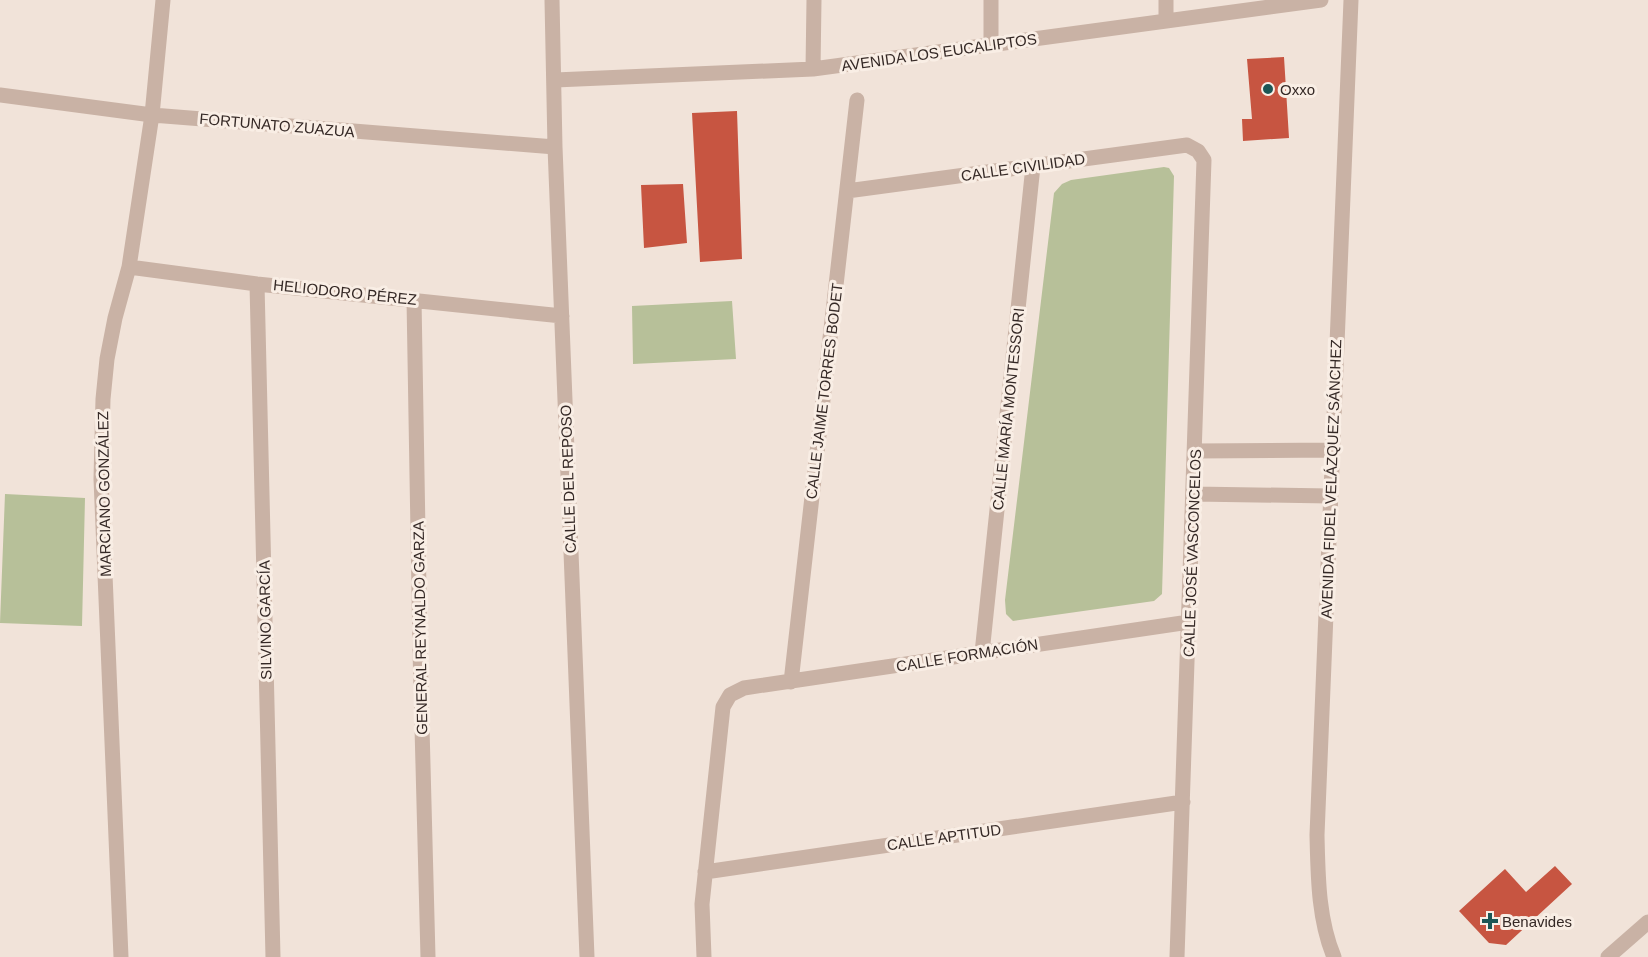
<svg xmlns="http://www.w3.org/2000/svg" width="1648" height="957" font-family="Helvetica,sans-serif">
	<rect width="100%" height="100%" fill="#f1e3d9"/>
	<path fill="#b7c099" d="M1164 167 1169 168 1174 176 1162 594 1154 601 1013 621 1006 614 1005 600 1054 193 1062 184 1071 180Z
		M732 301 736 359 633 364 632 306Z
		M5 494 85 498 82 626 0 623Z"/>
	<path fill="#c75541" d="M1284 57 1289 138 1243 141 1242 119H1252L1247 59Z
		M737 111 742 259 700 262 692 113Z
		M683 184 687 243 644 248 641 185Z
		M1555 866 1572 884 1506 945 1489 943 1459 911 1505 869 1526 892Z"/>
	<g fill="none" stroke-linecap="round" stroke-linejoin="round">
		<path stroke="#c9b2a5" stroke-width="15" d="M552 0 555 147 587 957
			M1166 0V21
			M991 45V0
			M813 69 814 0
			M555 80 813 69 1321 0
			M0 95 152 115 555 147
			M847 191 1187 145 1198 151 1204 160 1177 957
			M129 267 257 284 562 316
			M257 284 273 957
			M414 299 420 650 428 957
			M1195 451 1332 450
			M1194 494 1330 496
			M982 653 1033 166
			M791 682 857 100
			M705 872 1183 802
			M121 957 101 479 103 399 107 359 115 318 129 267 152 115 163 0
			M704 957 702 904 723 707 730 695 744 688 1189 622
			M1334 957C1318 919 1318 875 1317 835L1351 0
			M1608 957 1648 922"/>
	</g>
	<g fill="#1c5655" stroke="#f9eee5" stroke-width="2">
		<circle cx="1268" cy="89" r="6"/>
		<path d="M1487 912h6v6h6v6h-6v6h-6v-6h-6v-6h6z"/>
	</g>
	<g text-anchor="middle" dominant-baseline="central" stroke-width="6" stroke-linejoin="round" paint-order="stroke">
		<g font-size="15" fill="#352926" stroke="#f9eee5">
			<text transform="translate(939 52) rotate(-8)">AVENIDA LOS EUCALIPTOS</text>
			<text transform="translate(277 125) rotate(5)">FORTUNATO ZUAZUA</text>
			<text transform="translate(1023 167) rotate(-8)">CALLE CIVILIDAD</text>
			<text transform="translate(345 292) rotate(6)">HELIODORO PÉREZ</text>
			<text transform="translate(824 391) rotate(-83)">CALLE JAIME TORRES BODET</text>
			<text transform="translate(1008 409) rotate(-84)">CALLE MARÍA MONTESSORI</text>
			<text transform="translate(568 479) rotate(-92)">CALLE DEL REPOSO</text>
			<text transform="translate(1331 479) rotate(-88)">AVENIDA FIDEL VELÁZQUEZ SÁNCHEZ</text>
			<text transform="translate(104 494) rotate(-91)">MARCIANO GONZÁLEZ</text>
			<text transform="translate(1192 553) rotate(-88)">CALLE JOSÉ VASCONCELOS</text>
			<text transform="translate(265 620) rotate(-91)">SILVINO GARCÍA</text>
			<text transform="translate(420 628) rotate(-91)">GENERAL REYNALDO GARZA</text>
			<text transform="translate(967 655) rotate(-9)">CALLE FORMACIÓN</text>
			<text transform="translate(944 837) rotate(-8)">CALLE APTITUD</text>
		</g>
		<g font-size="15" fill="#352926" stroke="#f9eee5" text-anchor="start">
			<text x="1280" y="89">Oxxo</text>
			<text x="1502" y="921">Benavides</text>
		</g>
	</g>
</svg>
